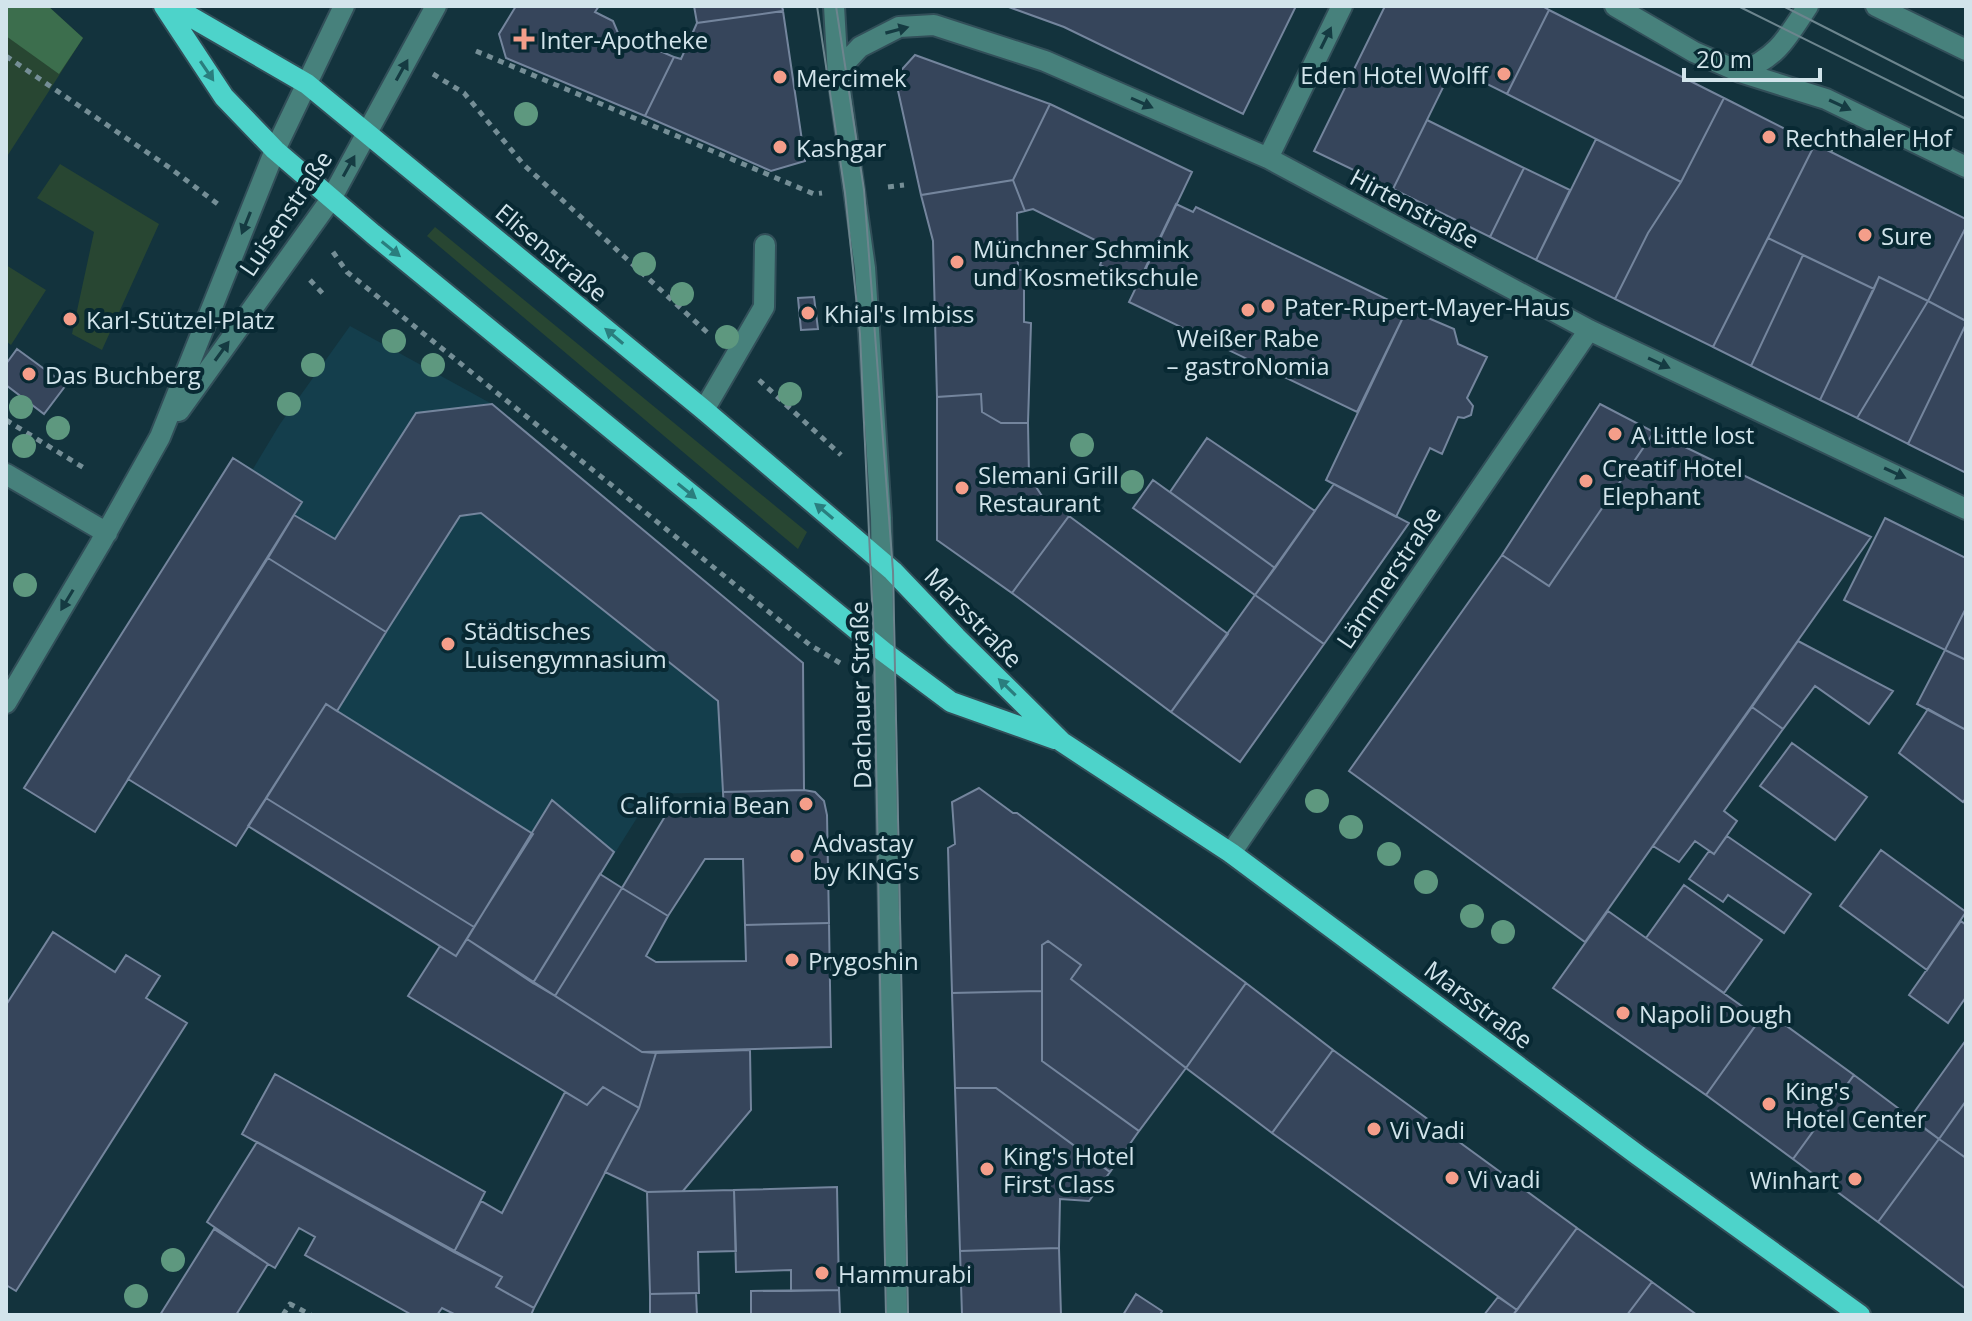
<svg xmlns="http://www.w3.org/2000/svg" width="1972" height="1321" font-family="'Open Sans',sans-serif">
	<rect width="100%" height="100%" fill="#13333d"/>
	<path fill="#143e4c" d="M350 326 492 404 803 663 804 790 652 794 533 983 467 940 456 956 249 826 236 846 129 779 95 832 24 788 233 458 253 469 280 424Z"/>
	<path fill="#284632" d="M6 6H48L83 38 6 158Z
		M60 164 159 224 102 350 72 334 94 232 37 198Z
		M435 227 807 532 798 549 427 236Z
		M6 265 46 290 11 345 6 341Z"/>
	<path fill="#3c6e4d" d="M6 6H48L83 38 59 74 6 36Z"/>
	<path fill="#36455b" stroke="#74859d" stroke-width="2" d="M516 6H599L595 12 613 21 618 33 674 57 645 116 506 58 499 34Z
		M694 6H782L783 11 697 23Z
		M1006 6H1296L1243 114 1064 27Z
		M1385 6H1542L1549 10 1507 94 1453 67 1393 189 1314 151Z
		M1549 10 1724 98 1681 182 1507 94Z
		M783 11 805 161 771 171 645 116 674 57 681 59 697 23Z
		M915 55 1050 104 1013 180 921 195 895 77Z
		M1724 98 1815 144 1713 347 1615 299 1648 233 1681 182Z
		M1050 104 1192 172 1138 285 1100 265 1107 246 1033 209 1025 211 1013 180Z
		M1427 120 1524 168 1490 237 1393 189Z
		M1596 139 1681 182 1648 233 1615 299 1536 260Z
		M1815 144 1966 219V227L1928 301 1879 277 1874 289 1768 238Z
		M1524 168 1570 190 1536 260 1490 237Z
		M1013 180 1025 211 1017 213 1018 270H1024V322L1031 323 1028 423H1001L982 412 981 394 937 397 933 241 921 195Z
		M1176 204 1193 212 1196 207 1407 309 1357 412 1129 302Z
		M1966 227V321L1928 301Z
		M1768 238 1803 255 1751 366 1713 347Z
		M1803 255 1874 289 1820 400 1751 366Z
		M1879 277 1928 301 1857 418 1820 400Z
		M814 297 818 329 801 330 798 298Z
		M1928 301 1966 321V324L1908 444 1857 418Z
		M1407 309 1454 329 1458 344 1487 357 1467 398 1473 406 1471 415 1464 418 1458 417 1442 454 1430 448 1396 517 1326 480Z
		M1966 324V473L1908 444Z
		M17 349 66 385 44 414 6 385V364Z
		M981 394 982 412 1001 423H1028L1029 476 1042 496 1069 516 1012 593 937 540V397Z
		M492 404 803 663 804 790 723 792 718 701 481 513 460 516 386 632 268 558 294 515 335 539 416 413Z
		M1600 404 1654 432 1549 586 1502 555Z
		M1654 432 1871 537 1585 942 1349 771 1502 555 1549 586Z
		M1207 438 1315 511 1275 568 1170 492Z
		M233 458 302 502 95 832 24 788Z
		M1153 480 1275 568 1255 595 1133 508Z
		M1334 484 1409 523 1324 644 1255 595Z
		M1069 516 1228 634 1171 712 1012 593Z
		M1885 518 1966 558V608L1945 650 1844 600Z
		M268 558 386 632 337 711 326 704 236 846 128 779Z
		M1255 595 1324 644 1240 762 1171 712Z
		M1966 608V660L1945 650Z
		M1798 641 1893 691 1869 724 1815 686 1783 729 1752 707Z
		M1945 650 1966 660V730L1917 704Z
		M326 704 533 834 474 927 266 798Z
		M1752 707 1783 729 1724 811 1737 821 1714 854 1695 841 1679 862 1653 846Z
		M1928 709 1966 730V798L1963 802 1899 753Z
		M1792 743 1867 797 1835 840 1760 786Z
		M979 788 1013 813H1017L1246 983 1186 1068 1071 979 1081 965 1048 941 1042 945V991L952 993 948 848 955 844 952 802Z
		M804 790 815 792 824 801 827 815 829 923 745 925 743 859H705L668 916 622 888 667 813 724 812 723 792Z
		M266 798 474 927 456 956 248 826Z
		M552 800 614 852 533 983 467 939Z
		M1727 836 1811 894 1784 933 1728 895 1723 902 1689 879 1709 851 1714 854Z
		M1881 850 1966 912 1927 970 1840 906Z
		M600 874 622 888 555 996 533 983Z
		M1684 885 1762 940 1724 993 1646 938Z
		M622 888 668 916 646 956 656 962 746 961 745 925 829 923 831 1047 642 1052 555 996Z
		M1608 911 1760 1019 1706 1095 1553 988Z
		M1961 921 1966 925V997L1948 1023 1909 995Z
		M53 932 115 972 126 955 160 976 146 998 187 1023 16 1291 6 1285V1005Z
		M467 939 642 1052 656 1053 639 1108 603 1087 587 1105 408 996 440 946 456 956Z
		M1048 941 1081 965 1071 979 1186 1068 1139 1131 1042 1061V945Z
		M1246 983 1333 1050 1272 1133 1186 1068Z
		M1042 991V1061L1139 1131 1110 1172 996 1088H955L952 993Z
		M1766 1011 1854 1075 1793 1159 1706 1095Z
		M1966 1040V1101L1939 1139 1910 1118Z
		M750 1050 751 1110 683 1191 647 1192 605 1172 639 1108 656 1053Z
		M1333 1050 1577 1228 1517 1310 1272 1133Z
		M275 1074 485 1192 454 1252 242 1134Z
		M1854 1075 1939 1139 1878 1222 1793 1159Z
		M603 1087 639 1108 534 1308 496 1287 502 1277 454 1252 481 1201 502 1213 565 1092 587 1105Z
		M955 1088H996L1110 1172 1089 1201 1060 1199 1059 1248 960 1251Z
		M1966 1101V1158L1939 1139Z
		M1939 1139 1966 1158V1289L1878 1222Z
		M257 1142 502 1277 496 1287 534 1308 531 1315H456L442 1308 437 1315H412L305 1255 315 1237 299 1228 275 1268 268 1264 207 1222Z
		M837 1187 839 1290 791 1291V1270L736 1272 734 1190Z
		M734 1190 736 1251 698 1252 699 1293 650 1294 647 1192Z
		M1577 1228 1652 1282 1627 1315H1513Z
		M214 1229 268 1264 236 1315H160Z
		M1059 1248 1061 1315H962L960 1251Z
		M1652 1282 1697 1315H1627Z
		M839 1290 840 1315H751V1291Z
		M696 1293 697 1315H650V1294Z
		M1136 1294 1162 1311 1160 1315H1123Z
		M1498 1297 1517 1310 1513 1315H1484Z"/>
	<g fill="none" stroke-linecap="round" stroke-linejoin="round">
		<g stroke="#324f59" stroke-width="24">
			<path id="minor" d="M834 6 838 76 865 268 881 518 897 1315
				M1615 6 1694 52 1740 72 1826 99 1966 167
				M1876 6 1966 50
				M1740 72C1777 58 1787 38 1808 6
				M838 76 844 64 860 47 899 27 934 25 1045 61 1268 158 1589 330 1966 509
				M1268 158 1342 6
				M704 410 764 307 765 245
				M179 411 331 199 436 6
				M6 474 107 533
				M6 703 100 544 160 437 275 150 344 6
				M1231 853 1589 330"/>
		</g>
		<g stroke="#324f59" stroke-width="24">
			<path id="major" d="M164 6 224 97 275 150 373 234 884 652 951 702 1055 739
				M172 6 307 84 704 410 893 571 956 637 1062 742 1231 853 1639 1156 1860 1315"/>
		</g>
		<path stroke="#758e96" stroke-width="5" stroke-dasharray="6 6" stroke-linecap="butt" d="M476 51 814 194 822 193
			M6 56 170 168 219 205
			M433 74 464 93 524 165 710 335
			M1830 151 1836 138
			M888 187 904 185
			M333 252 347 272 810 645 840 663
			M310 280 326 297
			M6 371H7
			M759 380 841 455
			M6 420 84 468
			M283 1315 290 1304 311 1315"/>
		<use href="#minor" stroke="#47817c" stroke-width="20"/>
		<use href="#major" stroke="#4dd3ca" stroke-width="20"/>
		<path stroke="#6c858e" stroke-width="2" d="M817 6 845 193 860 334 874 643 886 1315
			M836 6 864 190 893 571 908 1315
			M1738 6 1966 119
			M1783 6 1966 99"/>
	</g>
	<g fill="#5e987f">
		<circle cx="526" cy="114" r="12"/>
		<circle cx="644" cy="264" r="12"/>
		<circle cx="682" cy="294" r="12"/>
		<circle cx="727" cy="337" r="12"/>
		<circle cx="394" cy="341" r="12"/>
		<circle cx="313" cy="365" r="12"/>
		<circle cx="433" cy="365" r="12"/>
		<circle cx="790" cy="394" r="12"/>
		<circle cx="289" cy="404" r="12"/>
		<circle cx="21" cy="407" r="12"/>
		<circle cx="58" cy="428" r="12"/>
		<circle cx="1082" cy="445" r="12"/>
		<circle cx="24" cy="446" r="12"/>
		<circle cx="1132" cy="482" r="12"/>
		<circle cx="25" cy="585" r="12"/>
		<circle cx="1317" cy="801" r="12"/>
		<circle cx="1351" cy="827" r="12"/>
		<circle cx="1389" cy="854" r="12"/>
		<circle cx="1426" cy="882" r="12"/>
		<circle cx="1472" cy="916" r="12"/>
		<circle cx="1503" cy="932" r="12"/>
		<circle cx="173" cy="1260" r="12"/>
		<circle cx="136" cy="1296" r="12"/>
	</g>
	<defs><path id="oneway-solid" d="M-6-.8H1V-3.2L6.5 0L1 3.2V.8H-6Z" transform="scale(2)"/></defs>
	<g fill="#153b42">
		<use href="#oneway-solid" transform="translate(897 30) rotate(-15)"/>
		<use href="#oneway-solid" transform="translate(1326 38) rotate(-64)"/>
		<use href="#oneway-solid" transform="translate(402 70) rotate(-61)"/>
		<use href="#oneway-solid" transform="translate(1142 103) rotate(24)"/>
		<use href="#oneway-solid" transform="translate(1840 105) rotate(25)"/>
		<use href="#oneway-solid" transform="translate(349 166) rotate(-61)"/>
		<use href="#oneway-solid" transform="translate(246 223) rotate(112)"/>
		<use href="#oneway-solid" transform="translate(222 351) rotate(-54)"/>
		<use href="#oneway-solid" transform="translate(1659 363) rotate(25)"/>
		<use href="#oneway-solid" transform="translate(1895 473) rotate(25)"/>
		<use href="#oneway-solid" transform="translate(67 600) rotate(121)"/>
	</g>
	<g fill="#2a7e7e">
		<use href="#oneway-solid" transform="translate(207 71) rotate(56)"/>
		<use href="#oneway-solid" transform="translate(391 249) rotate(39)"/>
		<use href="#oneway-solid" transform="translate(614 336) rotate(-140)"/>
		<use href="#oneway-solid" transform="translate(687 491) rotate(39)"/>
		<use href="#oneway-solid" transform="translate(824 511) rotate(-140)"/>
		<use href="#oneway-solid" transform="translate(1007 687) rotate(-136)"/>
	</g>
	<g fill="#f49e8a" stroke="#082933" stroke-width="3">
		<path d="M520 27h8v8h8v8h-8v8h-8v-8h-8v-8h8z"/>
		<circle cx="1504" cy="74" r="8"/>
		<circle cx="780" cy="77" r="8"/>
		<circle cx="1769" cy="137" r="8"/>
		<circle cx="780" cy="147" r="8"/>
		<circle cx="1865" cy="235" r="8"/>
		<circle cx="957" cy="262" r="8"/>
		<circle cx="1268" cy="306" r="8"/>
		<circle cx="1248" cy="310" r="8"/>
		<circle cx="808" cy="313" r="8"/>
		<circle cx="70" cy="319" r="8"/>
		<circle cx="29" cy="374" r="8"/>
		<circle cx="1615" cy="434" r="8"/>
		<circle cx="1586" cy="481" r="8"/>
		<circle cx="962" cy="488" r="8"/>
		<circle cx="448" cy="644" r="8"/>
		<circle cx="806" cy="804" r="8"/>
		<circle cx="797" cy="856" r="8"/>
		<circle cx="792" cy="960" r="8"/>
		<circle cx="1623" cy="1013" r="8"/>
		<circle cx="1769" cy="1104" r="8"/>
		<circle cx="1374" cy="1129" r="8"/>
		<circle cx="987" cy="1169" r="8"/>
		<circle cx="1452" cy="1178" r="8"/>
		<circle cx="1855" cy="1179" r="8"/>
		<circle cx="822" cy="1273" r="8"/>
	</g>
	<g text-anchor="middle" dominant-baseline="central" stroke-width="8" stroke-linejoin="round" paint-order="stroke">
		<g font-size="24" fill="#d2e4eb" stroke="#082933" text-anchor="start">
			<text x="540" y="39">Inter-Apotheke</text>
			<text x="1488" y="74" text-anchor="end">Eden Hotel Wolff</text>
			<text x="796" y="77">Mercimek</text>
			<text x="1785" y="137">Rechthaler Hof</text>
			<text x="796" y="147">Kashgar</text>
			<text x="1881" y="235">Sure</text>
			<text x="973" y="248">Münchner Schmink<tspan x="973" dy="28">und Kosmetikschule</tspan></text>
			<text x="1284" y="306">Pater-Rupert-Mayer-Haus</text>
			<text x="824" y="313">Khial's Imbiss</text>
			<text x="86" y="319">Karl-Stützel-Platz</text>
			<text x="1248" y="337" text-anchor="middle">Weißer Rabe<tspan x="1248" dy="28">– gastroNomia</tspan></text>
			<text x="45" y="374">Das Buchberg</text>
			<text x="1631" y="434">A Little lost</text>
			<text x="1602" y="467">Creatif Hotel<tspan x="1602" dy="28">Elephant</tspan></text>
			<text x="978" y="474">Slemani Grill<tspan x="978" dy="28">Restaurant</tspan></text>
			<text x="464" y="630">Städtisches<tspan x="464" dy="28">Luisengymnasium</tspan></text>
			<text x="790" y="804" text-anchor="end">California Bean</text>
			<text x="813" y="842">Advastay<tspan x="813" dy="28">by KING's</tspan></text>
			<text x="808" y="960">Prygoshin</text>
			<text x="1639" y="1013">Napoli Dough</text>
			<text x="1785" y="1090">King's<tspan x="1785" dy="28">Hotel Center</tspan></text>
			<text x="1390" y="1129">Vi Vadi</text>
			<text x="1003" y="1155">King's Hotel<tspan x="1003" dy="28">First Class</tspan></text>
			<text x="1468" y="1178">Vi vadi</text>
			<text x="1839" y="1179" text-anchor="end">Winhart</text>
			<text x="838" y="1273">Hammurabi</text>
		</g>
		<g font-size="24" fill="#d2e4eb" stroke="#082933">
			<text transform="translate(1415 208) rotate(28)">Hirtenstraße</text>
			<text transform="translate(285 213) rotate(-56)">Luisenstraße</text>
			<text transform="translate(552 252) rotate(40)">Elisenstraße</text>
			<text transform="translate(1388 577) rotate(-56)">Lämmerstraße</text>
			<text transform="translate(974 617) rotate(46)">Marsstraße</text>
			<text transform="translate(860 695) rotate(-91)">Dachauer Straße</text>
			<text transform="translate(1479 1004) rotate(37)">Marsstraße</text>
		</g>
	</g>
	<rect width="1972" height="1321" fill="none" stroke="#d2e4eb" stroke-width="16"/>
	<path d="M1684 68v12h136v-12" fill="none" stroke="#d2e4eb" stroke-width="4"/>
	<text x="1696" y="68" font-size="24" fill="#d2e4eb" stroke="#082933" stroke-width="6" paint-order="stroke">20 m</text>
</svg>
